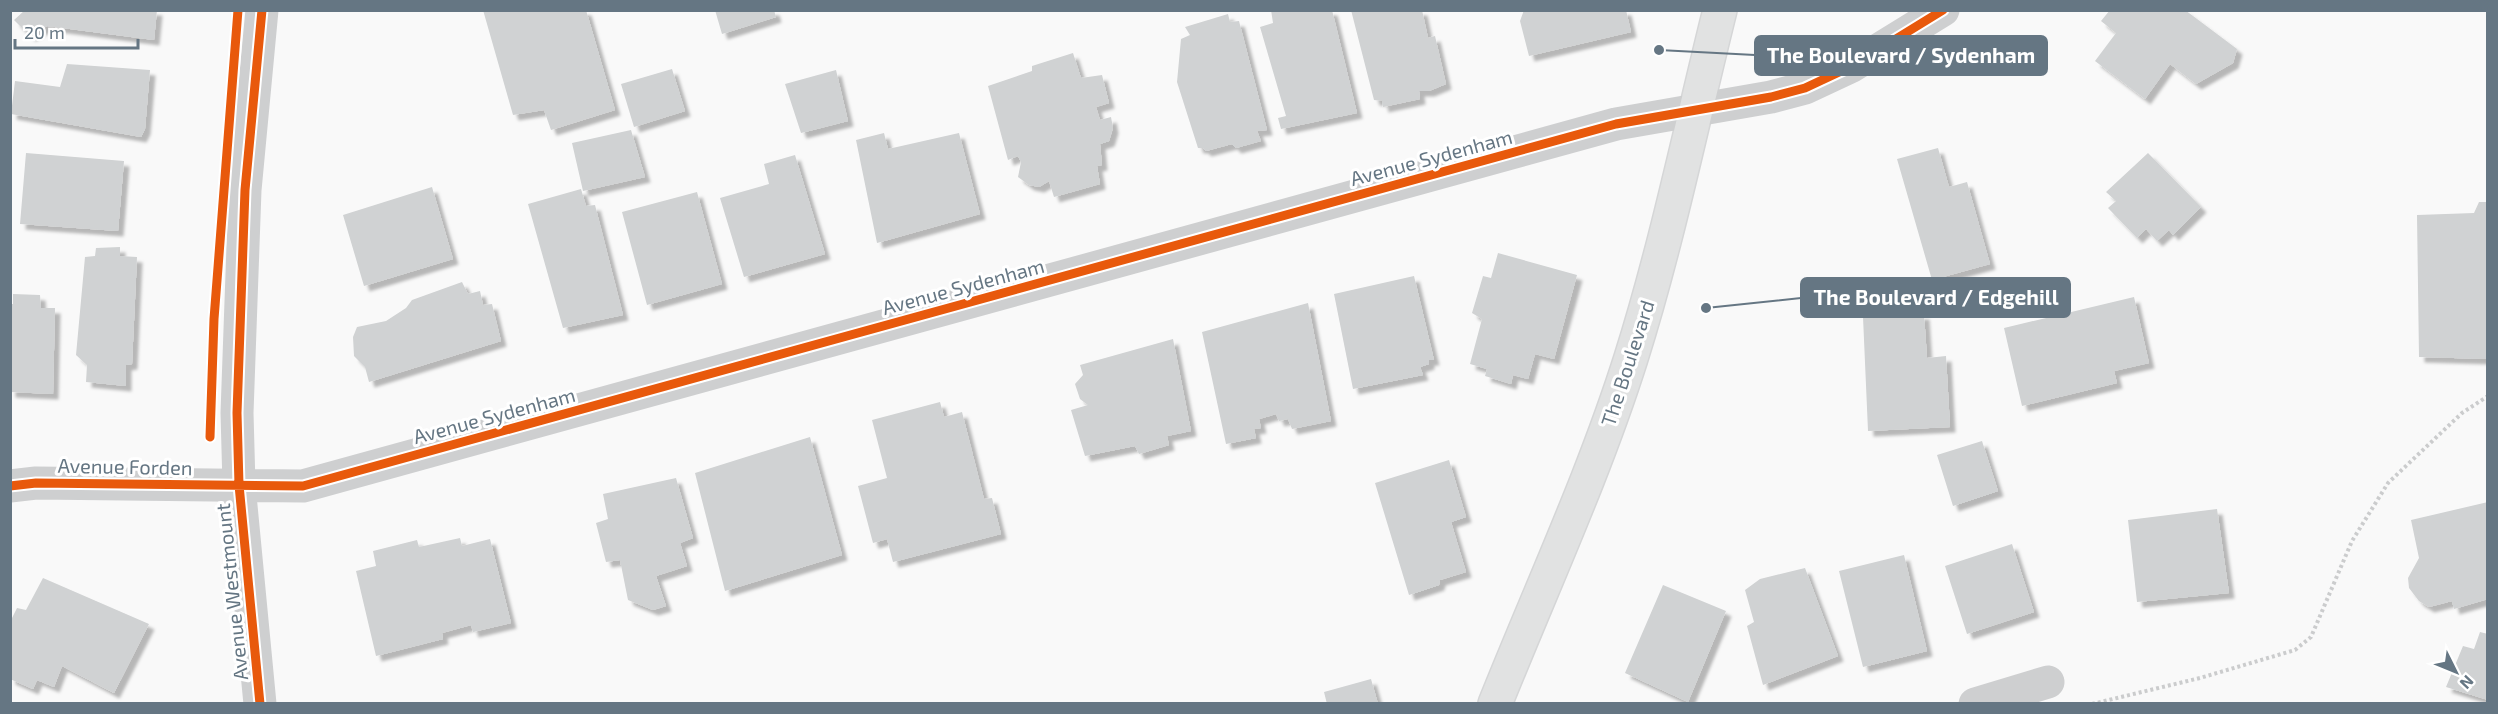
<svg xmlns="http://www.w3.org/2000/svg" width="2498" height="714" font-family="'Exo 2',sans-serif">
	<defs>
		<filter id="shadow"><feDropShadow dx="5.5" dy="5.5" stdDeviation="1.5" flood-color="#0004"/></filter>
	</defs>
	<rect width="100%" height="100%" fill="#f9f9f9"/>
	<path fill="#d0d2d3" filter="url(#shadow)" d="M25 10H157L154 40 47 26 30 36 14 20Z
		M483 10H586L615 110 551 130 544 110 513 115Z
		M715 10H774L776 17 722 34Z
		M1271 10H1332L1357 113 1281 129 1278 118 1286 116 1260 27 1273 23Z
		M1351 10H1422L1428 38 1435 36 1446 84 1429 91H1419L1420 99 1383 107 1382 101 1374 100Z
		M1524 10H1626L1631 32 1529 56 1520 21Z
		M2110 10H2185L2237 49 2233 63 2196 84 2170 64 2145 99 2095 61 2116 33 2101 21Z
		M1228 14 1230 22 1239 21 1267 130 1257 131 1261 141 1236 148 1232 144 1206 151 1203 148H1198L1177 82 1181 39 1190 35 1185 27Z
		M1073 53 1081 78 1102 75 1109 103 1096 107 1100 120 1111 117 1113 128 1109 141 1100 144 1102 165 1097 166 1100 184 1054 197 1049 181 1039 187 1029 185 1018 177 1021 162 1018 156 1008 160 988 86 1032 71V66Z
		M67 64 150 70 145 129 141 137 11 114 15 81 60 87Z
		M672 69 685 111 634 127 621 84Z
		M836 70 848 121 801 133 785 84Z
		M631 130 645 177 583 191 572 143Z
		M884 133 888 149 959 133 980 214 877 243 856 140Z
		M1938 148 1949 187 1967 182 1990 264 1932 280 1897 159Z
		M26 153 124 161 118 231 20 224Z
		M2148 153 2201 207 2173 235 2169 230 2157 241 2146 229 2137 238 2108 208 2116 201 2106 192Z
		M795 155 825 254 744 277 720 198 769 184 764 164Z
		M432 187 453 259 364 286 343 215Z
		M581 189 586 206 595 205 623 315 563 328 528 204Z
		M697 192 722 284 647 305 622 212Z
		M2479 202H2488V359L2419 357 2417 215 2474 213Z
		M120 247V256L137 257 132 364 126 365V386L86 382 87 365 76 355 85 257 95 256 96 248Z
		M1498 253 1577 275 1554 359 1535 354 1528 379 1513 375 1511 384 1485 376 1487 369 1470 364 1482 319 1472 313 1483 276 1491 278Z
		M1414 276 1434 360H1429V364L1420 367 1423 375 1353 389 1334 294Z
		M462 282 468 294 480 291 483 305 492 304 501 341 369 382 365 367 354 356 353 337 357 327 386 321 406 308 412 300Z
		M13 294 40 295 41 308H55L53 394 10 392V304H13Z
		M2134 297 2149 363 2114 371 2117 383 2022 406 2004 328Z
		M1308 303 1331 421 1292 429 1288 419 1279 421 1276 414 1259 419 1261 428 1254 429 1256 438 1226 444 1202 332Z
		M1924 314 1927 358 1946 356 1950 427 1868 431 1863 317Z
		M1173 339 1191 431 1167 436 1169 445 1139 454 1135 446 1085 456 1071 410 1088 405 1080 399 1075 384 1083 375 1080 365Z
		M940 402 944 417 962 412 984 499 992 498 1001 534 893 562 887 539 873 543 858 486 887 478 872 420Z
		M810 437 842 555 725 591 695 473Z
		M1982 441 1998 491 1953 506 1937 455Z
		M1449 460 1466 517 1451 522 1466 572 1440 580 1439 585 1409 595 1375 483Z
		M676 478 693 538 680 543 687 566 656 576 666 606 653 610 628 600 620 560 606 562 596 523 608 519 603 494Z
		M2488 502V599L2454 609 2452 601 2429 607 2419 601 2409 588 2408 578 2419 558 2411 520Z
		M2217 509 2229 593 2137 602 2128 520Z
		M460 538 462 546 490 539 511 623 473 632 471 625 442 633 443 639 376 656 356 571 376 566 373 551 417 540 419 547Z
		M2012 544 2034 612 1967 634 1945 566Z
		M1904 555 1927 651 1863 667 1839 571Z
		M1805 568 1838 656 1763 685 1747 626 1754 622 1745 590 1760 579Z
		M43 578 149 624 114 693 62 666 54 687 37 680 33 689 10 679V622L17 608 26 610Z
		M1663 585 1726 611 1688 702 1625 673Z
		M2480 632 2488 634V700L2446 687 2463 646 2474 649Z
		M1371 679 1378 704H1327L1324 692Z"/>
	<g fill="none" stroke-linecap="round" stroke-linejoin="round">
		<g stroke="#d5d6d7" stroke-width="36">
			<path id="major" d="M1495 704C1541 589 1594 475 1631 358 1667 244 1691 126 1720 10"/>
		</g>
		<path stroke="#cbcccd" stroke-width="4" stroke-dasharray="3 3" stroke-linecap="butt" d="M2092 704 2200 678 2295 650 2311 637 2352 541 2388 483 2462 413 2488 396"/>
		<path stroke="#cecfd0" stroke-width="33" d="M10 486 36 483 303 486 1616 124 1771 97 1805 88 1852 66 1943 10
			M260 704 239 485 237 413 245 190 262 10
			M1975 704 2048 682"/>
		<use href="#major" stroke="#e1e2e2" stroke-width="33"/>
		<g stroke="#fff" stroke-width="13">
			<path id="cycleway" d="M210 437 214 319 238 10
				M10 486 36 483 303 486 1616 124 1771 97 1805 88 1852 66 1943 10
				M260 704 239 485 237 413 245 190 262 10"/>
		</g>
		<use href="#cycleway" stroke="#e8590c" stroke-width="9"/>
	</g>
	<g text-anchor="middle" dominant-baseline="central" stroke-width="6" stroke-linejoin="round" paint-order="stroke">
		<g font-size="20" fill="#657683" stroke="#fff">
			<text transform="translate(1431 157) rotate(-15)">Avenue Sydenham</text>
			<text transform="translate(963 286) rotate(-15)">Avenue Sydenham</text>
			<text transform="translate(1627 363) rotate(-72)">The Boulevard</text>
			<text transform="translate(494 415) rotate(-15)">Avenue Sydenham</text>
			<text transform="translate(125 466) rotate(1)">Avenue Forden</text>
			<text transform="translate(231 592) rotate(-96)">Avenue Westmount</text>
		</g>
	</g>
	<path fill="none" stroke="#657683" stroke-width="2" d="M1659 50L1755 55M1706 308L1801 298"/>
	<g fill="#657683" stroke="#fff" stroke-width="2">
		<circle cx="1659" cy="50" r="6"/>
		<circle cx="1706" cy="308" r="6"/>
	</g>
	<g fill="#657683" stroke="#657683" stroke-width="2">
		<rect x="1755" y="36" width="292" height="39" rx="6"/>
		<rect x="1801" y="278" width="269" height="39" rx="6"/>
	</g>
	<g font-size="21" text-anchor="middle" font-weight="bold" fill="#fff">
		<text x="1901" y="63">The Boulevard / Sydenham</text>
		<text x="1936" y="305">The Boulevard / Edgehill</text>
	</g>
	<rect width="2498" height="714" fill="none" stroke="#657683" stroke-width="24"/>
	<g transform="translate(2456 672) rotate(133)" stroke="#ffffff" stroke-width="4.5" paint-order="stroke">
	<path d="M0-4.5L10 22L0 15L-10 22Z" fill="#657683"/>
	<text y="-9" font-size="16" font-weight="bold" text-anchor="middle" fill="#657683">N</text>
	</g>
	<path d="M15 39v9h123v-9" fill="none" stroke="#657683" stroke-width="3"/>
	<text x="24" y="39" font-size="18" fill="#657683" stroke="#ffffff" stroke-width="4.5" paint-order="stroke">20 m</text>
</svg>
